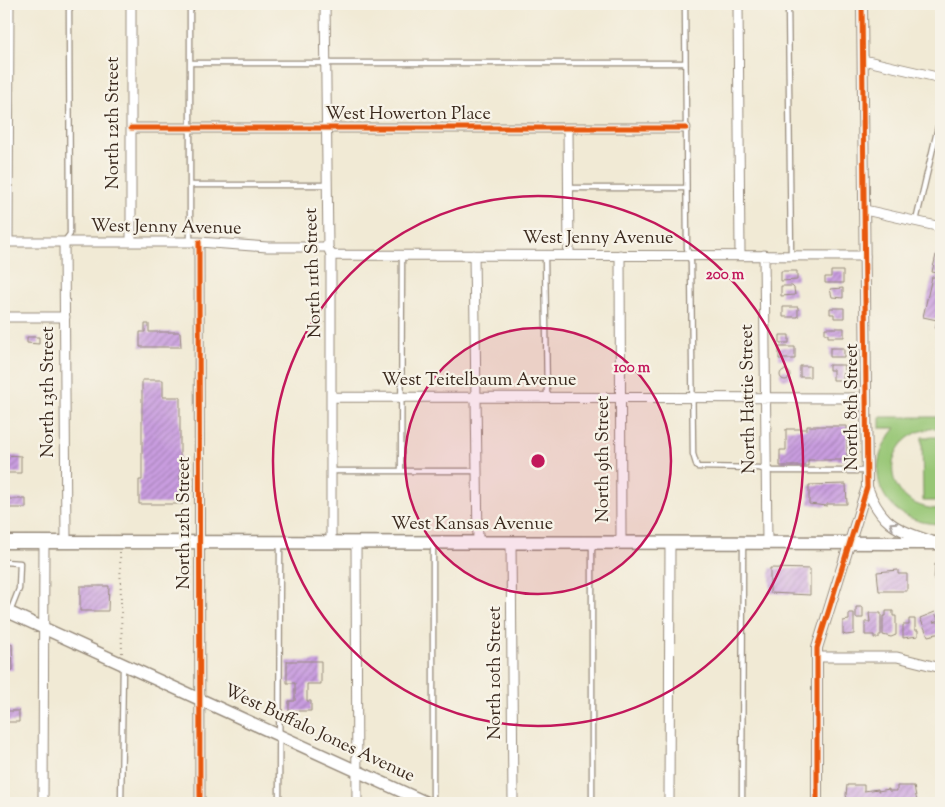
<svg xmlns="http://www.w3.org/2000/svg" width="945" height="807" font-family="'Sorts Mill Goudy',serif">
	<defs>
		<pattern id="building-hatch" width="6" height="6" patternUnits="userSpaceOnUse" patternTransform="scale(1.25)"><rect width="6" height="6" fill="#c99de0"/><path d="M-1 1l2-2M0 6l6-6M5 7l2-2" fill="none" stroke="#a480b5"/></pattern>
	</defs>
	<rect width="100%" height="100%" fill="#f7f3e8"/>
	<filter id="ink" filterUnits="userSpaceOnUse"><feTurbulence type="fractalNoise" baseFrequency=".02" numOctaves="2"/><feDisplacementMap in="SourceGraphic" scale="10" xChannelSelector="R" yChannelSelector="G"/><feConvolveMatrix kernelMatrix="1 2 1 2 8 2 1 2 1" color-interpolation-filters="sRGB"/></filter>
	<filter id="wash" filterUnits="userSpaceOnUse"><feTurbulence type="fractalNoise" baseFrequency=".0096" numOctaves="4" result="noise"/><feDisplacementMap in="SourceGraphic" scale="20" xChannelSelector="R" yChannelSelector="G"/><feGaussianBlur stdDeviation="1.12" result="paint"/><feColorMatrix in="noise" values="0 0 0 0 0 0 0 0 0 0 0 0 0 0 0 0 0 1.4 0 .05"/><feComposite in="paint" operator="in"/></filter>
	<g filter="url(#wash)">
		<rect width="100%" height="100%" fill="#f1ead5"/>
		<path fill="#97c674" stroke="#697849" d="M880 417H941V428C877 428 876 509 941 509V524C885 524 857 472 896 428H880Z
			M922 437H941V501H923Z"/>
		<g id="blocks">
			<path fill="url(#building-hatch)" d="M936 255 941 256V330L935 329 937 320 923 317 932 277H936L937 273 932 272Z
				M781 271H797V280L781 281Z
				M831 271H843V283H825V277H831Z
				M781 286H792L794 288 795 295 781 296Z
				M843 288V298L832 297 830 289Z
				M783 307H798V317H783Z
				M830 308H844V318H834V314H830Z
				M145 324H149V332H180L181 347H140V332H145Z
				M825 328H844V337H828V334H825Z
				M780 335H789V343H780Z
				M27 337H39V344L27 343Z
				M779 347H795V359H779Z
				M830 348H844V357H830Z
				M829 365H844L843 380H833V370H829Z
				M800 366H810V377H800Z
				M780 375a5 5 0 1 1 10 0a5 5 0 1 1-10 0Z
				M142 380H163V397H180V480H183V504H139V480H142Z
				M807 426H847V460H808V466H780V450H786V429H807Z
				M4 455 21 456V473H4Z
				M846 484 847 504H827V506L809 504V485Z
				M4 499H26V508H4Z
				M935 564H941V581H934Z
				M770 568 810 569V595L770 593Z
				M898 570V574H907V591H879L877 572Z
				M80 586H109L108 611H80Z
				M856 607H863V618H856Z
				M886 611H893V616H896V635L891 637 883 635V616H886Z
				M935 612 938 620 933 622H941V633L928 636 920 618Z
				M849 613H854V634L846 635 843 634V621L849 620Z
				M869 613H881V635H879V638H874V635H865V622H870Z
				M909 619H915V630H918V636L903 638V625H909Z
				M4 644H12L13 670H4Z
				M287 661H321V684H307V701H311V711H289V701H295V683H287Z
				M4 711H19V722H4Z
				M847 785H864V791L878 789V791L889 789V791H897V786H914L917 802 848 803 846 795Z"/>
		</g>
	</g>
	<g filter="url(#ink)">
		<use href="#blocks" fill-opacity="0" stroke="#968a7a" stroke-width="1"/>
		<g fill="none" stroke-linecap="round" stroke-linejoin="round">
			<g stroke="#968a7a" stroke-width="7">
				<path id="service" d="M685 4 687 248 691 262 693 454 697 467 759 468 773 471H865
					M788 4 791 256
					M190 63H685
					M190 185H328
					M568 188H686
					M916 221 941 114
					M64 242 70 234 69 10 73 4
					M190 242V11L193 4
					M545 256 547 397
					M332 471H476
					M401 471 402 255
					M4 562 20 563 19 589 10 612
					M121 803 123 666
					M279 803 280 544
					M433 803V545
					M592 803V545
					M742 803 743 544"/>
			</g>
			<g stroke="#968a7a" stroke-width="11">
				<path id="minor" d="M131 4V242
					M325 4 328 247 331 255V542
					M738 4 740 255
					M863 60 941 78
					M131 128H686
					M568 128 569 255
					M865 210 941 227
					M4 242H199L267 247H328
					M8 242 9 4
					M64 242 66 542
					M199 242 200 803
					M331 255 865 256
					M474 255 478 542
					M620 255 621 542
					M764 255 767 543
					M4 317H65
					M332 397 866 398
					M356 542 357 803
					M511 542 513 803
					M817 657H897L941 668
					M43 803 44 542
					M669 803 670 542"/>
			</g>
			<g stroke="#968a7a" stroke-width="12">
				<path id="tertiary" d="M867 487C880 523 896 530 931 541
					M817 803V648L867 487 862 4"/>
			</g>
			<g stroke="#968a7a" stroke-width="14">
				<path id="secondary" d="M4 610 427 803"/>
			</g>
			<g stroke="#968a7a" stroke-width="15">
				<path id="primary" d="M4 542 941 543"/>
			</g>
			<path stroke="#968a7a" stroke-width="2" stroke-dasharray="1 4" stroke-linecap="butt" d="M120 552 122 654"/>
			<use href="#service" stroke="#fff" stroke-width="4.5"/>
			<use href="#minor" stroke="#fff" stroke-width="9"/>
			<use href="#tertiary" stroke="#fff" stroke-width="10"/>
			<use href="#secondary" stroke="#fff" stroke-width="11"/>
			<use href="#primary" stroke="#fff" stroke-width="12"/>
			<g stroke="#f7f3e8" stroke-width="8">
				<path id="cycleway" d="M131 128H686
					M199 242 200 803
					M817 803V648L867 487 862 4"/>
			</g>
			<use href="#cycleway" stroke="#e8590c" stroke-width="5"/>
		</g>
		<defs><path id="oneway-chevron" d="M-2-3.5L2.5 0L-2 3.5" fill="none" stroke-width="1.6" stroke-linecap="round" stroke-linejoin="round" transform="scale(1.25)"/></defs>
		<use stroke="#a79f9a" href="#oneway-chevron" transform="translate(893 525) rotate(-147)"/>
	</g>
	<circle cx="538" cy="461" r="133" fill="#c2185b" fill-opacity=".12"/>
	<g fill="none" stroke="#c2185b" stroke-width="2.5">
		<circle cx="538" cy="461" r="133"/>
		<circle cx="538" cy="461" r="265"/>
	</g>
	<g text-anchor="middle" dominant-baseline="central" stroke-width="4.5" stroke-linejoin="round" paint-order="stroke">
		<g font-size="18" fill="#3b2a1e" stroke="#f7f3e8">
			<text x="408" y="115">West Howerton Place</text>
			<text transform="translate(114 123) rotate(-90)">North 12th Street</text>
			<text transform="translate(166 228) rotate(1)">West Jenny Avenue</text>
			<text x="598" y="239">West Jenny Avenue</text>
			<text transform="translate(314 273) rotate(-92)">North 11th Street</text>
			<text x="479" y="381">West Teitelbaum Avenue</text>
			<text transform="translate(49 392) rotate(-90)">North 13th Street</text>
			<text transform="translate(749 399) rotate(-91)">North Hattie Street</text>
			<text transform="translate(853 407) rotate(-90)">North 8th Street</text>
			<text transform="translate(604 459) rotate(-90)">North 9th Street</text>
			<text transform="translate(185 523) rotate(-90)">North 12th Street</text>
			<text x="472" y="525">West Kansas Avenue</text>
			<text transform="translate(496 673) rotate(-90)">North 10th Street</text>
			<text transform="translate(319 734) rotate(25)">West Buffalo Jones Avenue</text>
		</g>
	</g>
	<circle cx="538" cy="461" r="8" fill="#c2185b" stroke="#f7f3e8" stroke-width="2.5"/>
	<g font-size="15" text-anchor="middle" font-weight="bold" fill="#c2185b" stroke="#f7f3e8" stroke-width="4.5" stroke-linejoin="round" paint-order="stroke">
		<text x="725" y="279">200 m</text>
		<text x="632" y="372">100 m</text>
	</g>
	<rect width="945" height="807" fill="none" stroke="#f7f3e8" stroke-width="20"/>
</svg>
